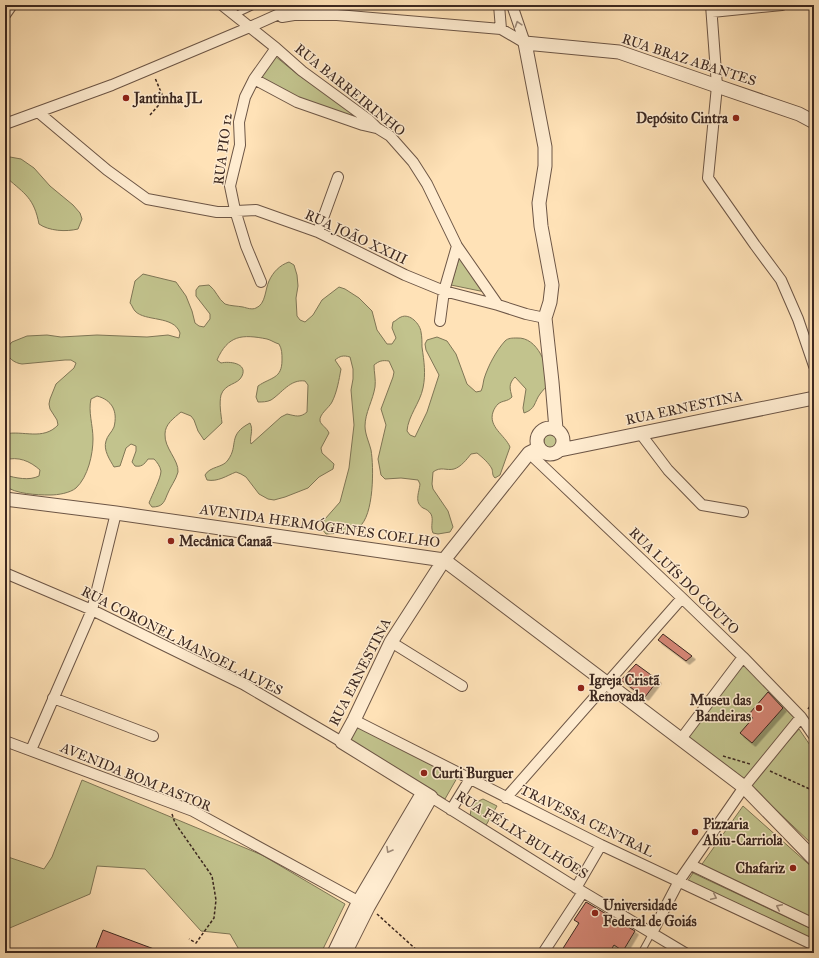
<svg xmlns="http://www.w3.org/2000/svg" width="819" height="958" font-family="'IM FELL Great Primer',serif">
	<defs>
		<filter id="shadow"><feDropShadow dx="3.5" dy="3.5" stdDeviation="0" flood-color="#0004"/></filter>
	</defs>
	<rect width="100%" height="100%" fill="#ffe2b7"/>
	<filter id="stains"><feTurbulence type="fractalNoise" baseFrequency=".005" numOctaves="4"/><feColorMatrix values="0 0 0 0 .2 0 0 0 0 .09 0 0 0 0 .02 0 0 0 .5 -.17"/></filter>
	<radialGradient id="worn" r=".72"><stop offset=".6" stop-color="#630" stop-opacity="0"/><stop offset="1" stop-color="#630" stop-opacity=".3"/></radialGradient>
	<path fill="#c2c38d" stroke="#7f7656" d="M275 56 297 74 369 123 301 100 258 78Z
		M10 157 21 159 34 168 50 186 73 205 80 213 82 219 78 229C66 232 49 231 39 224 34 198 25 194 7 178H5V159Z
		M460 255 485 292 451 285Z
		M289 262 294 265 297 275 298 286 296 298 297 316 300 320 305 322 313 315 322 300 339 287 345 289 359 298 372 311 377 330 387 344H392L396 338 392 328 393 322C396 321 398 318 401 317 410 313 420 324 421 332 422 337 422 342 422 347 424 361 426 374 423 388 420 403 408 416 407 431L410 435 415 437 427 412 439 375 426 350 425 344 427 340 437 337 447 341 456 354 467 384 476 392 481 391C483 387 483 383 484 379 488 366 496 351 505 341 508 338 512 338 517 338 538 337 548 366 549 384 546 387 543 390 540 394 534 402 536 409 524 413L523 408 526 389 515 377C508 384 510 389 512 397 507 402 503 400 498 404 496 406 494 409 493 412 488 427 505 435 510 447L500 475 495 478C492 475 493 473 492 469 489 463 482 457 477 453L471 454C467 459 461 467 454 469 446 471 441 466 433 472L432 484 433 489 448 511 453 527 450 532 438 534 433 533C430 526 434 520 431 514 429 511 426 509 423 508 414 502 419 493 420 484L418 480 401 478 385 479 381 475 378 459 386 425 381 409 393 377 394 372 389 361C382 360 379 361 374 365 374 372 376 380 375 387 373 400 365 413 365 426 365 434 369 442 371 450 374 467 374 516 359 527 349 534 338 533 326 534L322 529V524L325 519 340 502 349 468 354 425 351 390 353 379V369L350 357C343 355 340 356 335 360L341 369C339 380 337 392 332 402 329 408 319 414 320 421 321 425 327 428 329 433L321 448 322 453 334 464 333 469 319 477 308 488 285 497 274 500 268 499 259 494 246 477 241 474 236 472C226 476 218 482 207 480L205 475C210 466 223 468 228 460 239 445 227 435 250 423 254 431 249 437 251 444L281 417 287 414C296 416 300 418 307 412L308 385 305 381C290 379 282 393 271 400 267 402 262 402 258 402L256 397 258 386C271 377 282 379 282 360 282 354 282 349 279 344 275 343 271 340 267 339 242 334 228 335 217 360L221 363C229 361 248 363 242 376 238 385 225 383 221 395 219 404 221 414 222 423L204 440 198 431 194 420 191 416 181 412C174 418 165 424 165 434 164 448 179 460 178 472 176 480 170 487 167 495 164 503 162 507 152 507L149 503C152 495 161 478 161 471 160 466 157 462 154 459H148C144 465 141 467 135 466L132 462 136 451V446L131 444 126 448 120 466 114 467C110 460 103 450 106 441 107 436 112 432 114 427 118 411 112 400 97 396L91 399C88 412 93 425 93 439 93 454 88 477 76 488 70 493 58 495 50 495 36 495 16 494 5 486V475C16 478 29 481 39 476L40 470C30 461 18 456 5 460V434C23 430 43 441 58 425L57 420 50 409 49 404 50 399 56 384 74 368 76 363 71 360H65L22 364C14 363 8 358 5 350L12 342 27 336 47 335 61 337 97 335 147 337 168 335 179 338 180 333C174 315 145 322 135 311 133 309 132 305 130 303L135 281 143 274 176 282 186 296 192 311 195 323 199 326 204 327 210 319V314L196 296V290L199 286 209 285C216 290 218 299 225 304 230 306 238 306 243 307 247 308 252 310 256 308 266 304 265 289 269 281 273 272 280 265 289 262Z
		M544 441a7 7 0 1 1 14 0a7 7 0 1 1-14 0Z
		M744 663 796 718 746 780 688 737Z
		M356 726 457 778 445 799 348 740Z
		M799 729 814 751V846L750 785Z
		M82 780 262 855 345 904 321 953H241L230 934 201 931 145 869 97 866 90 894 5 930V856L44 869 52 857Z
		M483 799 497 806 485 827 470 816C472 804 472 804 483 799Z
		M743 806 814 869V919L700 867Z
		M693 873 814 930V943L687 882Z"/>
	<path fill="#d58675" stroke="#3c2820" filter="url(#shadow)" d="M663 634 692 656 686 661 658 640Z
		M636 664 658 680 645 697 638 693 621 680Z
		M768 692 783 708 752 743 740 733 753 718 749 714Z
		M586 902 635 931 623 951 614 945 609 953H560L579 923 574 920Z
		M103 930 162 952V953H94Z"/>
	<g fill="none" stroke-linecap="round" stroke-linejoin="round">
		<g stroke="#6d5646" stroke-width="7">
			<path id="service" d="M235 15 256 5
				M641 953 652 933"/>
		</g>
		<g stroke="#6d5646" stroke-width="12">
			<path id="minor" d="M222 5 276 48 302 71 369 120 377 128 390 136 413 162 427 184 457 246 498 305
				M499 5 501 29
				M512 5 525 43
				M711 5 717 86 708 178 755 245 781 280 798 319 814 366
				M712 12 782 5
				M5 15 12 5
				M282 17 294 15H337L501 29 525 43
				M254 79 297 102 363 125 376 128
				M38 112 107 170 147 199 217 212 256 210 318 232 405 275 444 291 498 305 526 314 545 318
				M5 124 112 85 250 27 299 5
				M318 232 338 177
				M261 282 246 246 235 210 230 186 240 145 239 122 245 97 254 79 276 48
				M440 321 444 291 457 246
				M640 433 668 470 702 505 743 512
				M529 453 682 598 743 657 801 717 814 736
				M5 573 92 610 243 684 342 742
				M391 642 462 686
				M53 698 153 736
				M354 720 601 845 814 945
				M681 739 743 657
				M5 741 193 811 365 905
				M31 750 92 610 116 513
				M431 797 583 892 685 953
				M506 798 682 598
				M451 810 470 779
				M691 865 814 924
				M576 888 601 845
				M652 933 679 881 744 787 801 717
				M543 953 583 892"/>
		</g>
		<g stroke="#6d5646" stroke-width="15">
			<path id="tertiary" d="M537 441a13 13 0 1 1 26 0a13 13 0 1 1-26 0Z
				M556 429 552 382 545 318 550 302 552 285 541 226 539 203 545 166V147L525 43 619 52 717 86 799 114 814 122
				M560 450 814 398
				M5 499 116 513 444 560 744 787 814 859
				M334 953 359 901 421 796
				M345 953 368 907 431 797 342 742 354 720 391 642 444 560 529 453 539 448"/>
		</g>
		<path stroke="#3c2820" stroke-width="1.5" stroke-dasharray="3 2" stroke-linecap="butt" d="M150 115 164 99 155 78
			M808 709 814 701
			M812 744 814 756
			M723 756 750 764
			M770 771 814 791
			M172 814 175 823 212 876 216 900 214 918 196 943 189 939
			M377 914 420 953"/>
		<use href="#service" stroke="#ffecd0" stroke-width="5"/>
		<use href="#minor" stroke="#ffecd0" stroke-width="10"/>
		<use href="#tertiary" stroke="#ffecd0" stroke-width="13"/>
	</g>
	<defs><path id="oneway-chevron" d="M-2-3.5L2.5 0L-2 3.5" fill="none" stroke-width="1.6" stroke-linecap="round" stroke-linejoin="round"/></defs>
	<g stroke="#9e8a78">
		<use href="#oneway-chevron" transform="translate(518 24) rotate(-108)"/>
		<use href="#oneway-chevron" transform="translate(389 850) rotate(120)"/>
		<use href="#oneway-chevron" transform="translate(714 897) rotate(25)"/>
		<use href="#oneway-chevron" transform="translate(779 907) rotate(-154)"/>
	</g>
	<g fill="#8f2418" stroke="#ffecd0" stroke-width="1.5">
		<circle cx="126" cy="98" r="4"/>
		<circle cx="736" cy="118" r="4"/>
		<circle cx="171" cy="541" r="4"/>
		<circle cx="581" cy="688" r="4"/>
		<circle cx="759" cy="708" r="4"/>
		<circle cx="424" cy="773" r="4"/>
		<circle cx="695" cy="832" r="4"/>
		<circle cx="793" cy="868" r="4"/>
		<circle cx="595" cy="913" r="4"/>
	</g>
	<g text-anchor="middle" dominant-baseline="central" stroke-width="3" stroke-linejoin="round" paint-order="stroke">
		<g font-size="14" fill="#3c2820" stroke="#ffecd0">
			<text transform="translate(689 60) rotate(18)">RUA BRAZ ABANTES</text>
			<text transform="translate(350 90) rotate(39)">RUA BARREIRINHO</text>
			<text transform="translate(223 149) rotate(-83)">RUA PIO 12</text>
			<text transform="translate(356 237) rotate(25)">RUA JOÃO XXIII</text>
			<text transform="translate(684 408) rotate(-12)">RUA ERNESTINA</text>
			<text transform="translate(320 526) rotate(8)">AVENIDA HERMÓGENES COELHO</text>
			<text transform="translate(684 581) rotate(44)">RUA LUÍS DO COUTO</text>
			<text transform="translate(182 641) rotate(27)">RUA CORONEL MANOEL ALVES</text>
			<text transform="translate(360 672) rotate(-63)">RUA ERNESTINA</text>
			<text transform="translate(136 777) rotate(22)">AVENIDA BOM PASTOR</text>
			<text transform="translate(587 821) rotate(26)">TRAVESSA CENTRAL</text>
			<text transform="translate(522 835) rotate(32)">RUA FÉLIX BULHÕES</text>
		</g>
		<g font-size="14" font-weight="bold" fill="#3c2820" stroke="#ffecd0" text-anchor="start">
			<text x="134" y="98">Jantinha JL</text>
			<text x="728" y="118" text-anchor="end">Depósito Cintra</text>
			<text x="179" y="541">Mecânica Canaã</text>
			<text x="589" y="680">Igreja Cristã<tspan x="589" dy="16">Renovada</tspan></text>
			<text x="751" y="700" text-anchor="end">Museu das<tspan x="751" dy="16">Bandeiras</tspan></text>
			<text x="432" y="773">Curti Burguer</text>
			<text x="703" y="824">Pizzaria<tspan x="703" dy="16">Abiu-Carriola</tspan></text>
			<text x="785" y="868" text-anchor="end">Chafariz</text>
			<text x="603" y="905">Universidade<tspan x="603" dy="16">Federal de Goiás</tspan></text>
		</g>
	</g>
	<rect width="819" height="958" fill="none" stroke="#ffe2b7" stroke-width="20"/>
	<rect x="6" y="6" width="807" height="946" fill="none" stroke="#3c2820" stroke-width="2"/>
	<rect x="10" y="10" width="799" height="938" fill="none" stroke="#3c2820"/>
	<rect width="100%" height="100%" filter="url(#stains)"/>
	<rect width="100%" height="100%" fill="url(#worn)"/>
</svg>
